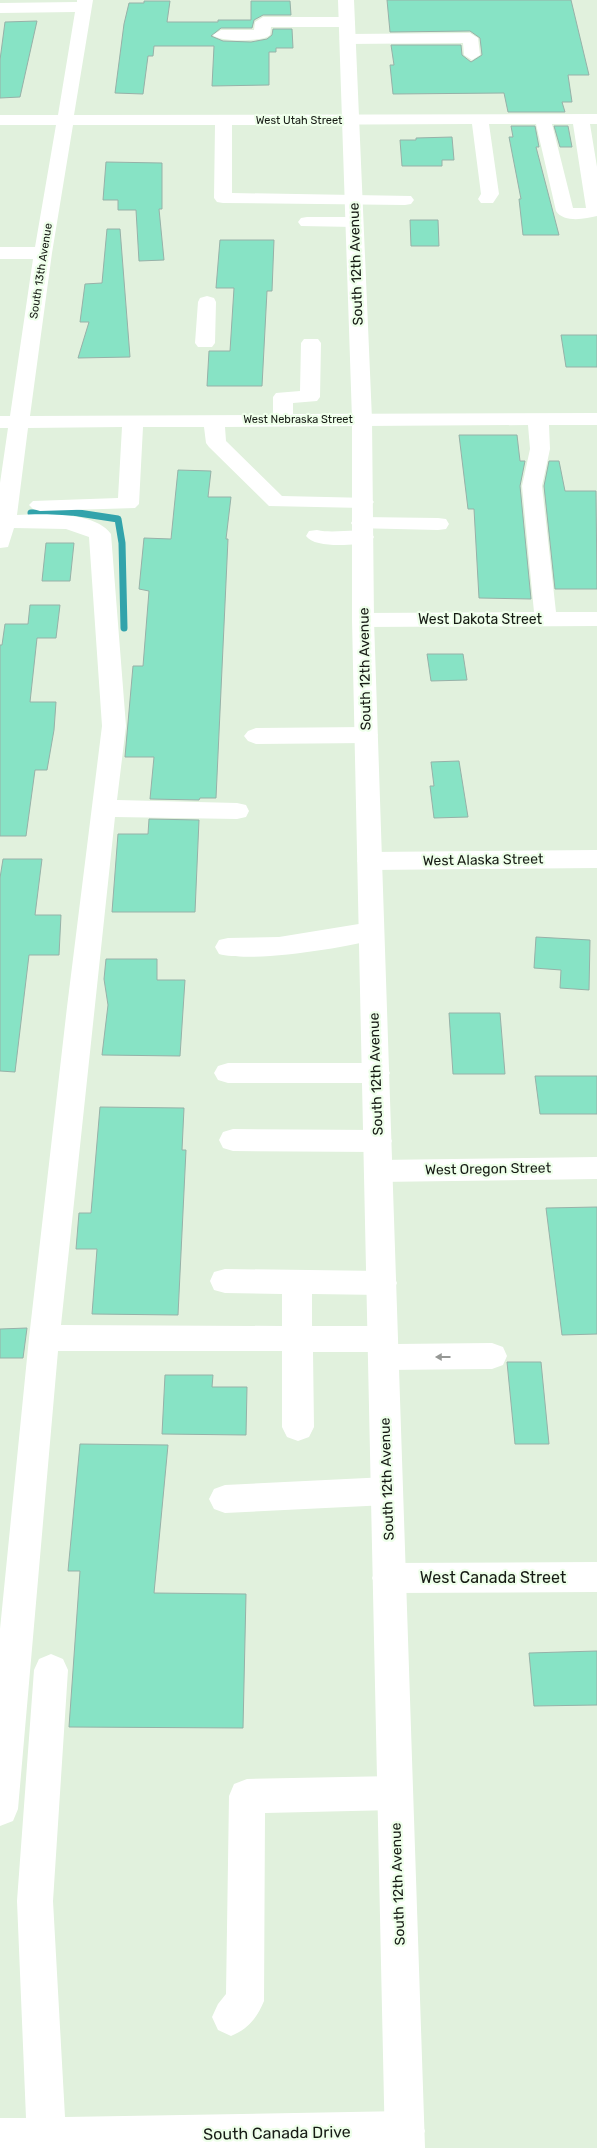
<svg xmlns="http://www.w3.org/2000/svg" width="597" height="2148" font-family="Rubik,sans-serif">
	<rect width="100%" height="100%" fill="#e1f1dd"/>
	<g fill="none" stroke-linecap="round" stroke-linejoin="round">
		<path stroke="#32a3ab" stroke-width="7" d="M31 513 72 512 118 519 122 543 124 628"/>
	</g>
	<path fill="#87e3c5" stroke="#97b1a8" d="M387 0H571L589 75H568L572 102H562L565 112H508L504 93 393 94 390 65H394L391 45H461L462 55 471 62 482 55 480 38 470 31 390 32Z
		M144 1H170L167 22H218V20H251V1H290L291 15H263L254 20 252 28H221L211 36 223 41 251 42 267 39 272 35 273 29H292L293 48H276V52H269V85L212 86 214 46H154L153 56H148L143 94 115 93 124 24 129 3H144Z
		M37 21 20 97 0 98V60L5 22Z
		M511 126H535L539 147H536L559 235H523L519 199H521L509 137H513Z
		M554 126H568L572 147H560Z
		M452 137 454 160H442V166H402L400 140H416V138Z
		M106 162 162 163V209H159L164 260 139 261 136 210H118V200H103Z
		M410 220H438L439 246H411Z
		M107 229H120L130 357 78 358 89 322H80L85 284 102 283Z
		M220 240H274L272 291H267L262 386H207L209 351H230L234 288H216Z
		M561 335H597V367H566Z
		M459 435H517L520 461H525L520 486 531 599 479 598 474 509H468Z
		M549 461H559L565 491H596L597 589H555L544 486Z
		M178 470 211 471 208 497H231L226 539H228L216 798H200L199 800 150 799 154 757H125L133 666H143L149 591 139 589 144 538 171 539Z
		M46 543H74L70 581H42Z
		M30 605H60L56 638H37L30 702H56L54 730 47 770H35L26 836H0V645H2L5 624H28Z
		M427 654H463L467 680 431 681Z
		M459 761 468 817 434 818 430 786H434L431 762Z
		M149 819 199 820 195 912H112L118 834H148Z
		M3 859H42L35 915H61L59 955H29L15 1072 0 1071V878Z
		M536 937 590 940 589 990 560 988 561 970 534 968Z
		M106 959H157V980H185L180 1056 102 1055 108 1005 104 979Z
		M449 1013H500L505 1074H453Z
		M535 1076H597V1114H540Z
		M100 1107 184 1108 182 1150H186L178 1315 92 1314 97 1249H76L79 1213H91Z
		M597 1207V1334L562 1335 546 1208Z
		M27 1328 23 1358H0V1329Z
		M507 1362H541L549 1444H515Z
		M165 1375H213L212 1387H247L246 1435 162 1434Z
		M80 1444 168 1445 154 1593 246 1594 243 1728 69 1727 80 1571H68Z
		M597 1651V1705L534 1706 529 1653Z"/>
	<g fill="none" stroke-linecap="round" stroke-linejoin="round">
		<path fill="#fff" fill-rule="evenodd" d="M77 0H93L74 115 597 114V124H590L597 167V216C585 219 564 223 556 211L536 124H489L499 194 493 203H481L478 199 481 194 472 124 232 125V193L411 196 414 200 411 204 405 205 223 203 217 202 214 198 215 125H73L52 253 30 416 273 415V397L276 393 300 391 301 343 304 339H318L321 343 320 397 317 401 293 403V414L597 413V425H549L550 449 542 486 556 612H597V626L363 627 355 625 352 620 355 615 363 613 534 612 522 486 530 449 528 425 225 427 226 441 282 496 370 498 374 502 370 506 363 508 269 506 209 447 206 443 204 427H143L139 504 135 508 40 511 33 509 29 505 33 501 118 498 122 427 28 428 17 515C41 514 95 511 111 534L126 726 117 800 237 803 246 805 249 811 246 817 237 819 115 817 61 1325 282 1326V1294L225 1293 214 1290 210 1281 214 1272 225 1269 382 1271 393 1274 397 1283 393 1292 382 1295 312 1294V1326H383L394 1330 398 1339 396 1344 492 1343 503 1347 507 1356 503 1365 492 1369 384 1370 373 1366 369 1357 371 1352H313L314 1427 309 1437 298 1441 287 1437 282 1427V1351H58L18 1809 13 1821 0 1826V1629L29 1338 67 1007 102 726 89 537 66 529 14 528 8 547 0 548V483L8 428H0V416H10L33 259H0V247H35L56 125H0V115H58L75 12 0 13V3L77 2ZM552 124H573L586 208H573Z
			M263 17H347L355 22 347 27H271L270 35C265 42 218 42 213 35L221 30H254L255 22Z
			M470 33 478 38 480 55 472 60 464 55 463 43 347 44 339 39 347 34Z
			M307 217H354L360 218 363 222 360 226 354 227 301 226 298 222 301 218Z
			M207 296 214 298 216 302 215 343 212 347H198L195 343 198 302 200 298Z
			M362 517 438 518 446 519 449 524 446 529 438 530 354 528 351 523 354 518Z
			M317 530C335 534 353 528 371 532L374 537 371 542C356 545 315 549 306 536L309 531Z
			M366 727 374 730 378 735 374 740 366 743 256 744 248 741 244 736 248 731 256 728Z
			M597 850V868L370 870 361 867 357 861 361 855 370 852Z
			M371 922 380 924 384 931 380 938C346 948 252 963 219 954L215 947 219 940 228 938 279 937Z
			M228 1063H376L386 1066 390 1073 386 1080 376 1083H228L218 1080 214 1073 218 1066Z
			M233 1129 378 1130 388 1133 392 1141 388 1149 378 1152 233 1151 223 1148 219 1140 223 1132Z
			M597 1157V1179L378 1182 368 1179 364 1171 368 1163 378 1160Z
			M387 1477 398 1481 403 1491 398 1501 387 1505 225 1513 214 1509 209 1499 214 1489 225 1485Z
			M597 1562V1592L389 1593 377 1589 372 1578 377 1567 389 1563Z
			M51 1654 63 1659 68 1670 53 1901 65 2117 405 2111 419 2117 425 2131 419 2145 411 2148H0V2118H26L17 1901 34 1670 39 1659Z
			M395 1776 408 1781 413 1793 408 1805 395 1810 265 1813 264 2001C257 2018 248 2029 231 2036L218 2030 212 2017 218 2004 226 1994 229 1796 234 1784 247 1779Z"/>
		<path fill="#fff" fill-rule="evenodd" d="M338 0H354L372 419 374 620 425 2148H385L352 620V419Z"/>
	</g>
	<defs><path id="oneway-solid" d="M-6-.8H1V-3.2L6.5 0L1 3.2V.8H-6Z" transform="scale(1.25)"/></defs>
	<use fill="#969895" href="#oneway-solid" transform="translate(443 1357) rotate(180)"/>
	<g text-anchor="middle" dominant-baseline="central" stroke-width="4.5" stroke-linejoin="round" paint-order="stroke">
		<g font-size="11" fill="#161b14" stroke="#eeffea">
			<text x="299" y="120">West Utah Street</text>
			<text transform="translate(41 271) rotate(-81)">South 13th Avenue</text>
			<text x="298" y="419">West Nebraska Street</text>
		</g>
		<g font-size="14" fill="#161b14" stroke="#eeffea">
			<text transform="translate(356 264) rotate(-92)">South 12th Avenue</text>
			<text x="480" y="619">West Dakota Street</text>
			<text transform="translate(365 669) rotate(-91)">South 12th Avenue</text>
			<text transform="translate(483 860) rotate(-1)">West Alaska Street</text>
			<text transform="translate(376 1074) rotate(-92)">South 12th Avenue</text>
			<text transform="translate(488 1169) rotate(-1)">West Oregon Street</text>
			<text transform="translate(387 1479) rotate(-92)">South 12th Avenue</text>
			<text transform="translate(398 1884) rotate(-92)">South 12th Avenue</text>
		</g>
		<g font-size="16" fill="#161b14" stroke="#eeffea">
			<text x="493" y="1577">West Canada Street</text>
			<text transform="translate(277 2133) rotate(-1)">South Canada Drive</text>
		</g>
	</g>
</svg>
